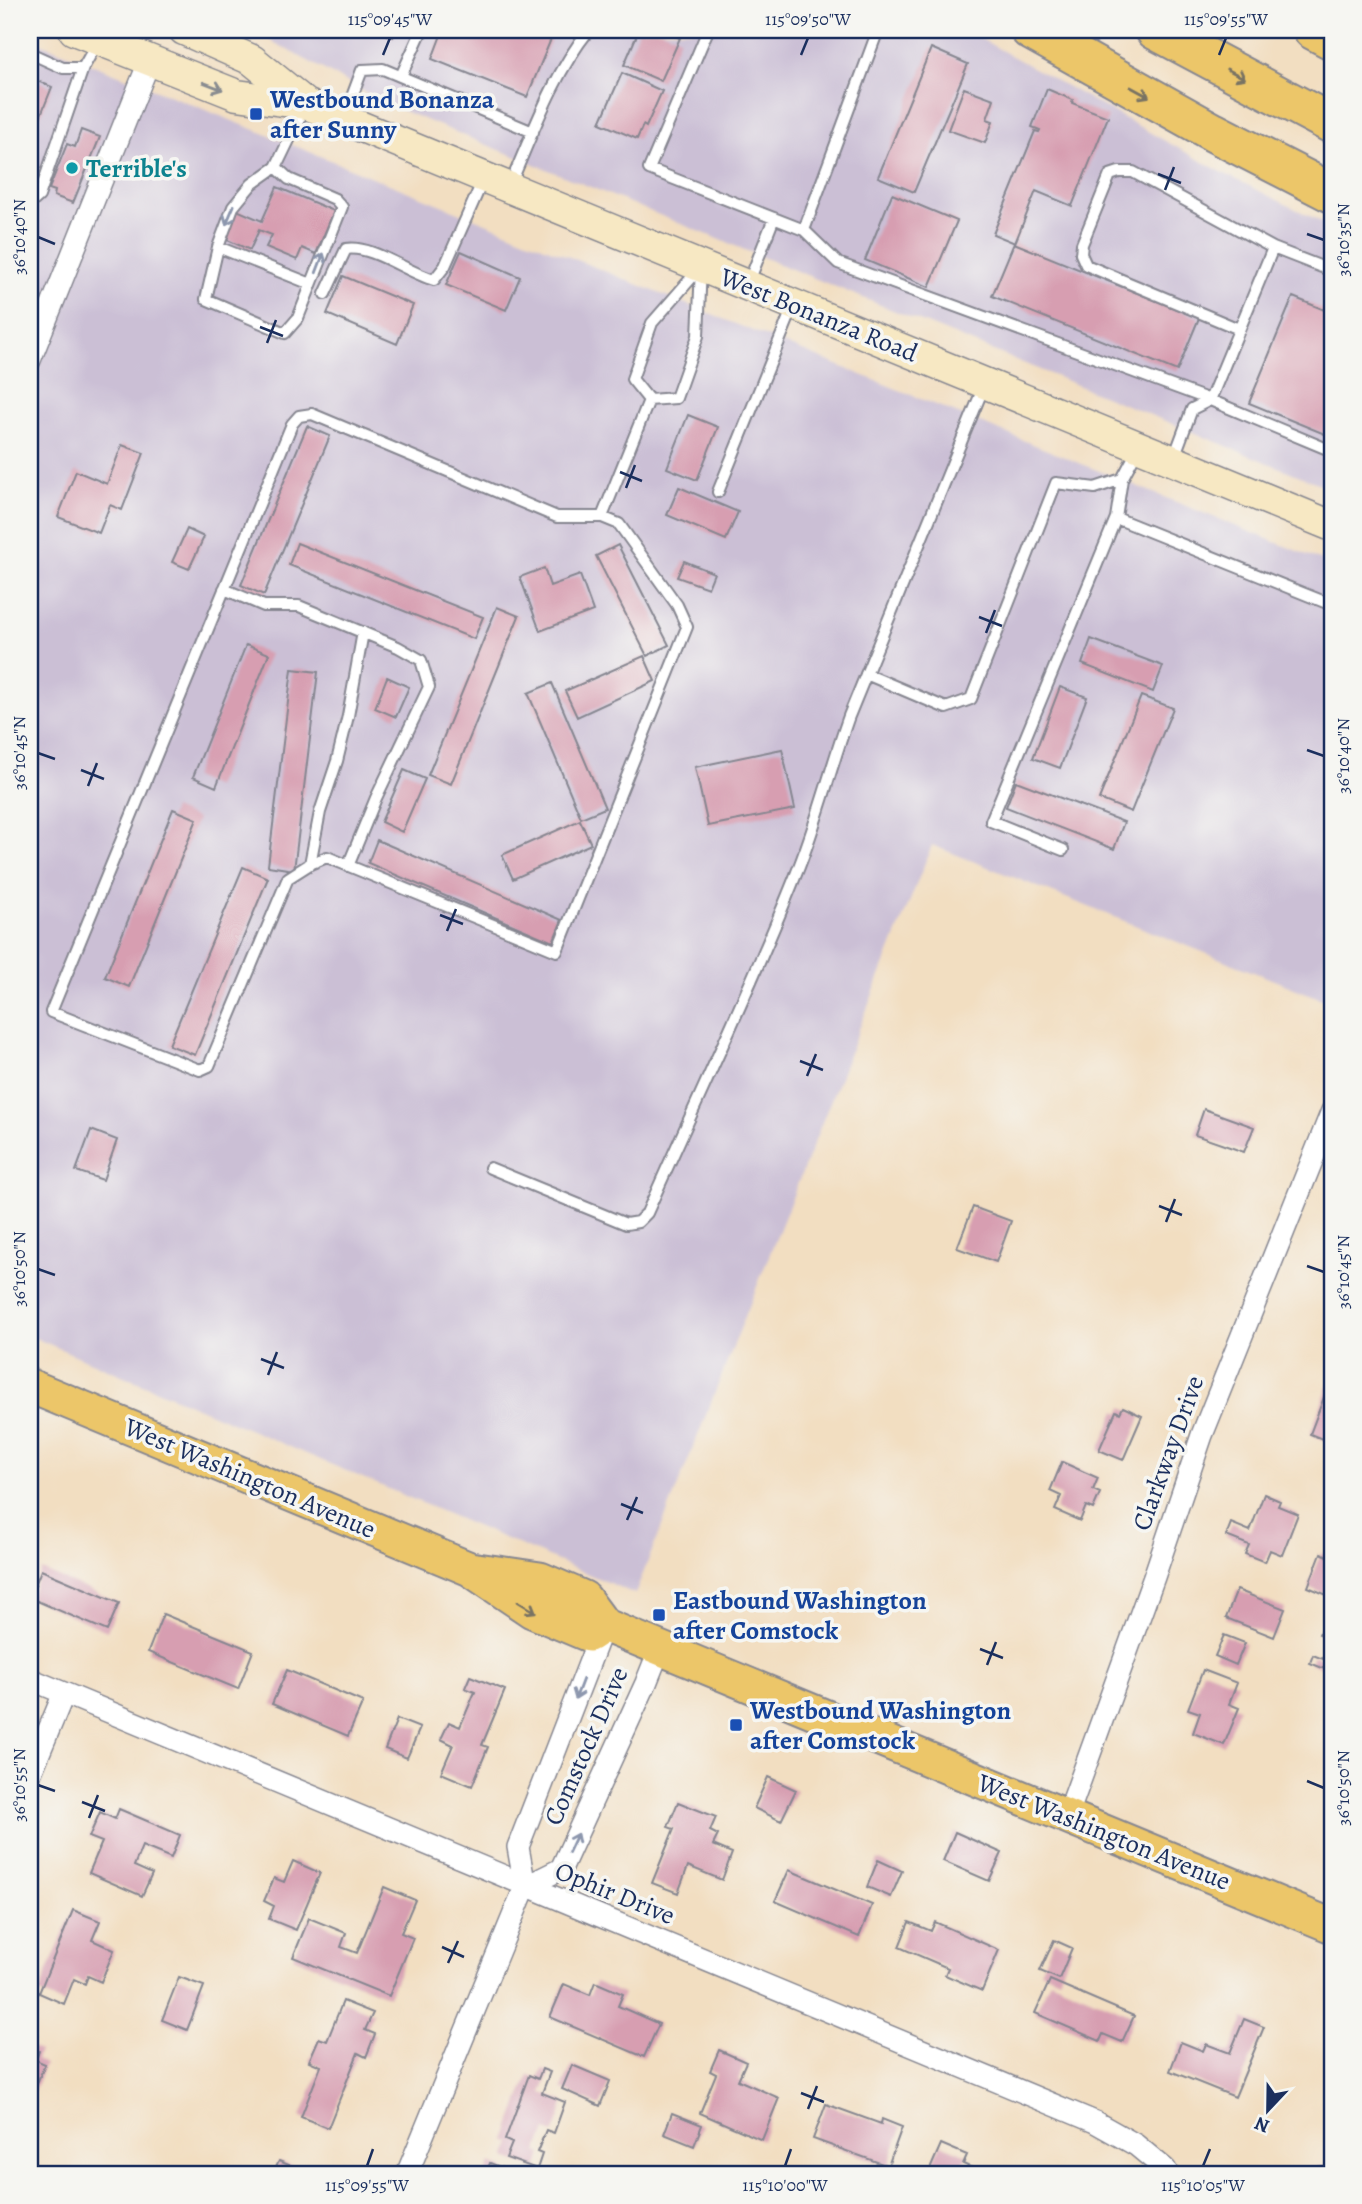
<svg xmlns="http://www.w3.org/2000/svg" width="1362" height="2204" font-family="Alegreya,serif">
	<rect width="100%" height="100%" fill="#f6f6f2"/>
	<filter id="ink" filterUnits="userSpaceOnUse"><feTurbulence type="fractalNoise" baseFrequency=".0143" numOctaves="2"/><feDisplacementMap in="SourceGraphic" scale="14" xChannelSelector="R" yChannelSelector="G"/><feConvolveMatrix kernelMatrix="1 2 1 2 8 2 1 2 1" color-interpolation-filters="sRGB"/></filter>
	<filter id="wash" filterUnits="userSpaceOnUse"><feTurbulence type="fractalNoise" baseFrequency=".00686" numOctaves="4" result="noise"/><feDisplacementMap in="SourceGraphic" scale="28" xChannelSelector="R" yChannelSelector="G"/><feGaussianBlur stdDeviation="1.57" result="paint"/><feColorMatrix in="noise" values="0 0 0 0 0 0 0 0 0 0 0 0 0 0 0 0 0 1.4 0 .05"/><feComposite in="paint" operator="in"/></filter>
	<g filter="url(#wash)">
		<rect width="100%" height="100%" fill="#f2dec1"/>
		<path fill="#cbbfd5" d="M251 30H965L1225 174 1332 227V489L389 105Z
			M30 39 1332 565V1003L932 845 635 1594 30 1336Z"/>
		<g id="blocks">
			<path fill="#d79eb1" d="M374 30H396L393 37Z
				M443 30H544L542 36 551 39 527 97 432 59Z
				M639 30H661L680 38 661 81 624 65Z
				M931 48 968 64 914 192 878 177Z
				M622 73 662 91 646 127 643 125 637 139 600 123Z
				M30 78 52 87 40 117 30 113Z
				M964 88 994 99 987 119 993 121 985 143 948 130Z
				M1047 89 1073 100 1072 103 1108 117 1072 206 1036 191 1015 243 993 234 1035 131 1039 132 1040 130 1032 127Z
				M81 130 100 137 73 203 54 196 55 191 49 189 67 144 75 147Z
				M277 187 334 211 316 254 302 248 297 260 266 247 272 235 259 230 250 250 225 239 237 210 262 221Z
				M892 194 957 221 929 287 865 260Z
				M1014 243 1199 318 1177 371 992 296Z
				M461 251 520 277 506 310 446 285Z
				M343 276 413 305 397 344 327 314Z
				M1293 297 1332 313V437L1249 403Z
				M688 415 718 427 697 480 667 468Z
				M307 426 330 436 264 595 241 585Z
				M122 445 144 453 122 510 110 505 99 533 58 517 76 471 107 484Z
				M679 487 738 512 726 540 667 515Z
				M187 529 204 537 189 569 172 562Z
				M297 543 483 617 474 639 289 565Z
				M618 545 669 645 647 656 596 556Z
				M684 561 714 573 708 588 677 577Z
				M544 568 550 586 580 575 593 611 540 631 520 577Z
				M497 607 519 616 451 784 428 775Z
				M1091 639 1163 666 1153 692 1082 664Z
				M246 645 269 654 216 787 193 777Z
				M644 656 655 681 577 717 565 691Z
				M292 669 318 672 294 870 268 866Z
				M387 677 409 687 396 717 375 708Z
				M552 683 605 808 581 818 528 693Z
				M1060 687 1087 697 1060 768 1033 758Z
				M1141 696 1173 708 1131 812 1099 799Z
				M782 749 795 809 708 826 695 767Z
				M404 770 425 779 402 832 381 822Z
				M1016 781 1124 822 1114 849 1006 807Z
				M173 809 197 819 129 987 105 977Z
				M580 820 591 844 513 879 502 855Z
				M377 840 562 920 553 942 368 863Z
				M243 867 268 878 195 1055 169 1045Z
				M1204 1109 1254 1127 1244 1152 1195 1135Z
				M91 1130 117 1140 103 1180 76 1171Z
				M973 1207 1011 1221 996 1262 957 1248Z
				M1332 1376V1443L1310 1434Z
				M1123 1407 1142 1416 1123 1460 1099 1450 1116 1411 1120 1413Z
				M1062 1462 1098 1478 1093 1490 1100 1493 1093 1509 1086 1506 1080 1521 1055 1510 1061 1496 1050 1491Z
				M1264 1494 1280 1501 1278 1506 1298 1514 1282 1555 1270 1550 1265 1562 1245 1554 1249 1545 1226 1536 1231 1523 1250 1531Z
				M1321 1553 1332 1558V1586L1329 1596 1308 1587Z
				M41 1570 119 1603 107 1631 30 1598Z
				M1237 1590 1285 1609 1274 1637 1226 1618Z
				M163 1614 253 1651 238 1689 148 1652Z
				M1323 1625 1332 1628V1672L1310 1663 1313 1655 1323 1659 1331 1639 1319 1634Z
				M1224 1635 1245 1643 1236 1665 1215 1656Z
				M287 1670 363 1702 348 1736 272 1704Z
				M1203 1670 1237 1683 1229 1704 1239 1708 1224 1745 1193 1733 1200 1713 1188 1709Z
				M470 1676 505 1690 482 1745 488 1747 472 1786 441 1773 453 1745 441 1739 449 1722 460 1727 475 1692 465 1688Z
				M397 1719 420 1728 407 1758 385 1749Z
				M768 1777 796 1790 781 1821 754 1808Z
				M678 1802 716 1817 710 1831 718 1835 713 1845 732 1853 722 1880 688 1866 678 1893 652 1883 674 1829 668 1827Z
				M119 1809 180 1835 171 1858 142 1846 134 1866 152 1874 142 1896 89 1873 102 1842 89 1837 100 1812 115 1819Z
				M955 1832 1002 1853 989 1881 943 1861Z
				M878 1860 902 1871 891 1897 867 1887Z
				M293 1861 320 1873 296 1930 269 1919 274 1906 264 1901 274 1878 284 1882Z
				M789 1870 872 1905 859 1937 775 1901Z
				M384 1887 415 1900 401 1933 413 1938 389 1996 293 1957 309 1918 346 1933 341 1947 357 1953Z
				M73 1910 100 1921 92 1940 114 1950 101 1982 88 1976 85 1984 74 1979 64 2004 39 1993Z
				M909 1922 931 1931 935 1922 999 1950 982 1991 945 1975 948 1968 899 1947Z
				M1054 1940 1072 1948 1059 1979 1040 1971Z
				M179 1977 204 1986 187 2030 162 2020Z
				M1050 1980 1134 2016 1122 2042 1103 2034 1100 2041 1035 2013Z
				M595 1982 623 1994 618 2006 659 2024 644 2057 550 2017 564 1984 590 1995Z
				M343 2001 373 2013 365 2030 375 2034 366 2057 358 2053 328 2128 301 2117 321 2066 309 2061 319 2038 327 2041Z
				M1244 2019 1264 2027 1235 2097 1170 2071 1181 2042 1203 2051 1206 2044 1230 2053Z
				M30 2047 39 2051 36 2060 45 2064 30 2100Z
				M719 2050 746 2062 738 2080 779 2098 762 2140 700 2113 716 2074 710 2071Z
				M572 2065 610 2081 600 2106 562 2089Z
				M542 2069 550 2072 542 2093 565 2102 554 2133 546 2130 537 2152 542 2154 537 2169 506 2158 512 2143 505 2140 529 2075 538 2079Z
				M826 2104 881 2124 882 2119 902 2127 888 2166 813 2139Z
				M672 2113 702 2125 694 2146 664 2134Z
				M941 2144 967 2155 963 2164 986 2174H928Z
				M279 2161 311 2174H273Z
				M490 2163 505 2169 503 2174H486Z
				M1332 2165V2174H1289V2171Z"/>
		</g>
	</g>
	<g filter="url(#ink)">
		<use href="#blocks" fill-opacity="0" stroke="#868690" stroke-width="2"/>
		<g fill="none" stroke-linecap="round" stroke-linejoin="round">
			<g stroke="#868690" stroke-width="14">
				<path id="lane" d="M708 30 649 169 804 230 838 263 1210 400 1332 451
					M30 53 63 68H83L97 43
					M401 76 422 30
					M344 118 362 70 383 69 533 132
					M276 167 289 179 335 199 342 207 298 318 285 333 206 299 218 247 233 207 252 184 276 167 305 107
					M510 185C533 132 553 75 589 30
					M30 204 39 196 83 68
					M804 230 878 30
					M218 247 311 284
					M701 267 698 336 676 398 649 400 632 379 652 323Z
					M748 284 774 218
					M325 294 346 249C373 245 406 272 434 280L445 266 483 180
					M1239 329 1086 265 1081 254 1082 244 1110 175 1119 172H1133L1273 248
					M1173 460 1192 409 1210 400 1273 248 1332 271
					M1122 479 1116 518 1332 605
					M718 492 793 307
					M602 517H557L312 414 299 416 292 424 51 1012 200 1070 209 1066 288 878 310 864 327 857 557 951 687 627 677 605 619 524 602 517 649 400
					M224 589 264 606H299L398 647 421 660 429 687 376 798 348 866
					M866 674 946 708 971 699 1056 483 1095 488 1122 479 1138 449
					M1063 850 991 821 1116 518
					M310 864 320 812 337 761 348 716 363 632
					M490 1168 626 1224 638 1222 647 1213C696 1102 750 990 795 877 817 824 830 769 849 716L984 386"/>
			</g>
			<g stroke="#868690" stroke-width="24">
				<path id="street" d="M30 360 149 62
					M30 1679 1095 2122 1136 2145 1165 2169 1168 2174
					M30 1775 64 1693
					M1067 1817 1154 1577 1202 1435 1332 1111
					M525 1887 561 1869 646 1683 660 1648
					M407 2174 525 1887 518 1847 604 1625"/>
			</g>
			<g stroke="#868690" stroke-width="33">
				<path id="secondary" d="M74 30 237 95 306 104 1332 526
					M184 30 252 60 306 104"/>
			</g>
			<g stroke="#868690" stroke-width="37">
				<path id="primary" d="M30 1386 470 1569 532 1611 589 1635 604 1625
					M470 1569 540 1579 584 1598 604 1625 1332 1926"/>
			</g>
			<g stroke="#868690" stroke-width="42">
				<path id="highway" d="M1030 30 1213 132 1332 193
					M1155 30 1332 124
					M1313 30 1332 40"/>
			</g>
			<use href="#lane" stroke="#fff" stroke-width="10"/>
			<use href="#street" stroke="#fff" stroke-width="21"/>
			<use href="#secondary" stroke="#f7e8c3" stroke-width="30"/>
			<use href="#primary" stroke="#ecc669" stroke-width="33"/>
			<use href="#highway" stroke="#ecc669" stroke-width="38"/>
		</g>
		<defs><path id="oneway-shaft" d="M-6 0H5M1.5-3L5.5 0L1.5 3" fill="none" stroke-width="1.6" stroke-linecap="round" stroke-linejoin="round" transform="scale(1.75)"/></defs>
		<g stroke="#797363">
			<use href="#oneway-shaft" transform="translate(1236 74) rotate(28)"/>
			<use href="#oneway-shaft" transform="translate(1140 92) rotate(29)"/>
			<use href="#oneway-shaft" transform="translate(527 1607) rotate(31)"/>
		</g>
		<use stroke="#898c90" href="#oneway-shaft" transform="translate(213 86) rotate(21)"/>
		<g stroke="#8d97ae">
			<use href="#oneway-shaft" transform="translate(230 215) rotate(113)"/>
			<use href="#oneway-shaft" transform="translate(320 263) rotate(-69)"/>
			<use href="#oneway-shaft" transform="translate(579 1689) rotate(111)"/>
			<use href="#oneway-shaft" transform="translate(573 1843) rotate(-65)"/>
		</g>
	</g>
	<path fill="none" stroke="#1b2f5e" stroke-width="2.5" d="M383 55 390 38M801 55 808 38M1219 55 1226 38M1158 174 1181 183M1165 190 1174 167M1307 234 1324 240M38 237 55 244M260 327 283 336M267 343 276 320M620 472 642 481M626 488 635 465M979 617 1002 626M986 633 995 610M1307 750 1324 756M38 753 55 759M81 770 104 779M88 786 97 763M440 915 463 924M447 931 456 909M800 1061 823 1070M807 1076 816 1054M1159 1206 1182 1215M1166 1222 1175 1199M1307 1266 1324 1272M38 1269 55 1275M261 1359 284 1368M268 1375 277 1352M621 1504 643 1513M627 1520 637 1497M980 1649 1003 1658M987 1665 996 1642M1307 1781 1324 1788M38 1785 55 1791M82 1802 105 1811M89 1818 98 1795M442 1947 464 1957M448 1963 458 1941M801 2093 824 2102M808 2109 817 2086M367 2166 373 2149M785 2166 791 2149M1203 2166 1210 2149"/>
	<g fill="#1a4fb4" stroke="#f6f6f2" stroke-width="2.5">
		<rect x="249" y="107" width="14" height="14" rx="3.5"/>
		<rect x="652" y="1608" width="14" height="14" rx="3.5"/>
		<rect x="729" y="1718" width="14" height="14" rx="3.5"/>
	</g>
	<circle fill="#0f9aa8" stroke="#f6f6f2" stroke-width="2.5" cx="72" cy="168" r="7"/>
	<g text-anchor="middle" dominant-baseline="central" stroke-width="7" stroke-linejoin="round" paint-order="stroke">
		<g font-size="26" font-weight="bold" fill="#164399" stroke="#f6f6f2" text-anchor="start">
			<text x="270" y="99">Westbound Bonanza<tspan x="270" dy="30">after Sunny</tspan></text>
			<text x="673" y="1600">Eastbound Washington<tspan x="673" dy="30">after Comstock</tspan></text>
			<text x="750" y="1710">Westbound Washington<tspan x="750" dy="30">after Comstock</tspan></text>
		</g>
		<g font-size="26" font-weight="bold" fill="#0d838f" stroke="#f6f6f2" text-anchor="start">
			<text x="86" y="168">Terrible's</text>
		</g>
		<g font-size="26" fill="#1b2f5e" stroke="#f6f6f2">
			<text transform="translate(819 315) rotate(22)">West Bonanza Road</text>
			<text transform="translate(1168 1453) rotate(-70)">Clarkway Drive</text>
			<text transform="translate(250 1478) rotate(23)">West Washington Avenue</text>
			<text transform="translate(586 1746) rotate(-66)">Comstock Drive</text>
			<text transform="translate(1104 1832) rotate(22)">West Washington Avenue</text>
			<text transform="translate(615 1893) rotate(22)">Ophir Drive</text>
		</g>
	</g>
	<rect width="1362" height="2204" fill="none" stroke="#f6f6f2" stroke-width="77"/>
	<g transform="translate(1268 2110) rotate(202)" stroke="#f6f6f2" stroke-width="5" paint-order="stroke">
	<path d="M0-5L12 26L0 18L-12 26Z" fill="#1b2f5e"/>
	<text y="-10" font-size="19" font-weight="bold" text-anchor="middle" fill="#1b2f5e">N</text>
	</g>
	<rect x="38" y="38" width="1286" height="2128" fill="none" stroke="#1b2f5e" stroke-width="2.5"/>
	<g font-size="18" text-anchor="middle" fill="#1b2f5e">
		<text x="390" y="25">115°09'45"W</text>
		<text x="808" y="25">115°09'50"W</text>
		<text x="1226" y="25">115°09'55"W</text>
		<text transform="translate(19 237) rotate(-90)" y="6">36°10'40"N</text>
		<text transform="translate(1343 240) rotate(-90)" y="6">36°10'35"N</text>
		<text transform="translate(19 753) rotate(-90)" y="6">36°10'45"N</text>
		<text transform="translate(1343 756) rotate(-90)" y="6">36°10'40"N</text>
		<text transform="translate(19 1269) rotate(-90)" y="6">36°10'50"N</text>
		<text transform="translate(1343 1272) rotate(-90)" y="6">36°10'45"N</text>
		<text transform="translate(19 1785) rotate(-90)" y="6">36°10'55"N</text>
		<text transform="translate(1343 1788) rotate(-90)" y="6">36°10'50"N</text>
		<text x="367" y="2191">115°09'55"W</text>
		<text x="785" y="2191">115°10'00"W</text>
		<text x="1203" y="2191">115°10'05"W</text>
	</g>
</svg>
